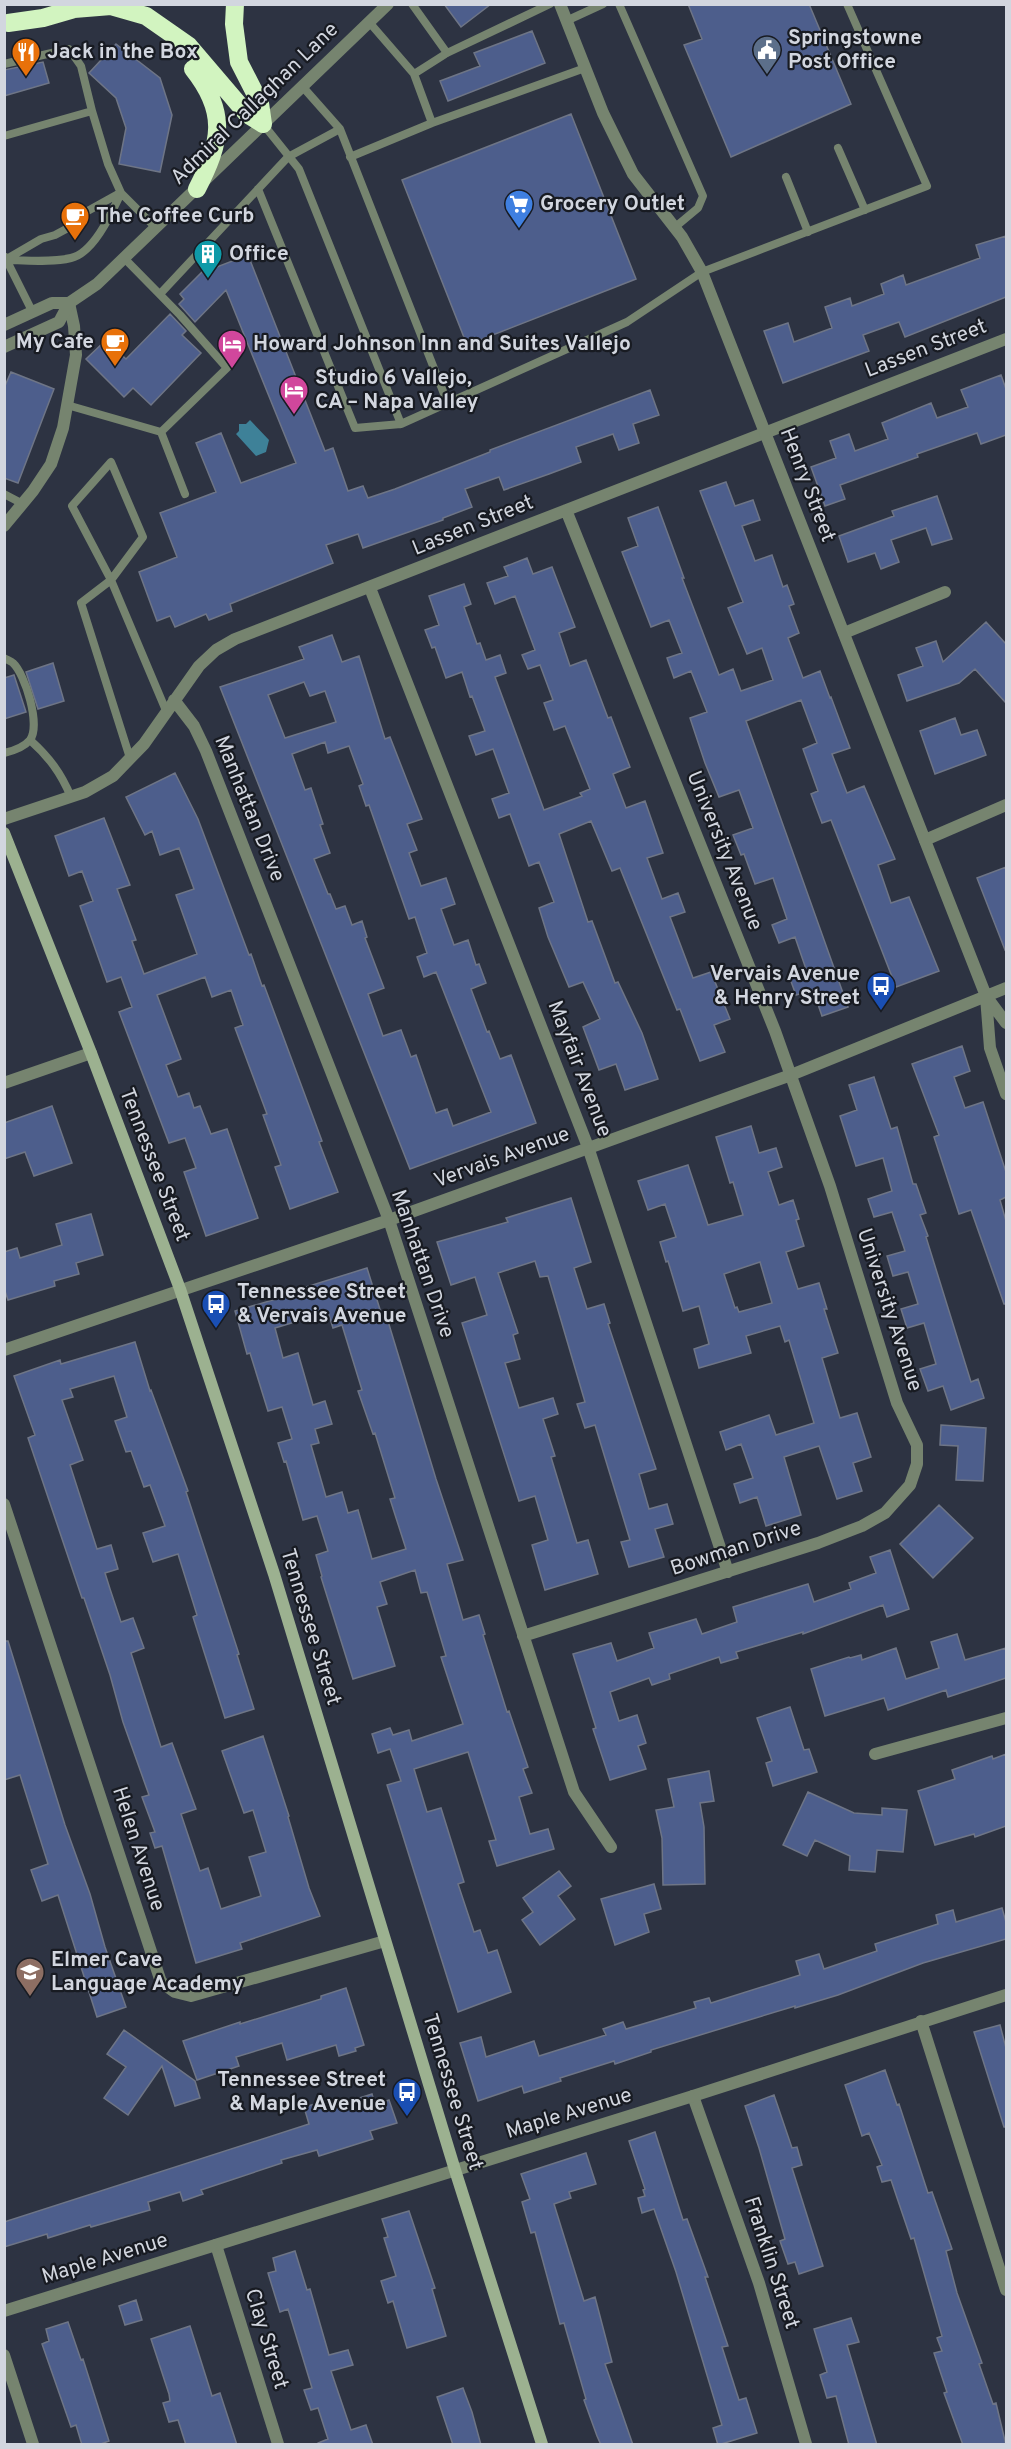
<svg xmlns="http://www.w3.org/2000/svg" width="1011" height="2449" font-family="Overpass,sans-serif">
	<rect width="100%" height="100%" fill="#2d3342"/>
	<path fill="#3e8198" d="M250 420 269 440 266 452 256 456 236 434 239 431V424H246Z"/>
	<path fill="#4d5e8c" stroke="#6e7586" stroke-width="1.5" fill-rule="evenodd" d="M444 4H491L461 27Z
		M688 4H809L851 104 731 157 684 45 702 39Z
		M532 31 545 63 448 101 440 81 480 66 474 53Z
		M116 44 160 78 172 115 160 172 119 164 126 128 116 98 89 73Z
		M43 62 49 83 4 96V70Z
		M571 114 636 279 467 345 402 180Z
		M1006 236V297L905 337 899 322 863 335 869 351 783 383 764 331 788 323 794 342 832 328 825 307 850 298 852 306 884 294 881 284 903 275 906 285 980 258 976 245Z
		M248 255 325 451 333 448 348 491 363 486 368 498 395 489 490 452V450L650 390 659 415 633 424 639 443 619 450 613 434 576 447 581 462 549 474 504 490 499 477 465 489 472 507 443 518V520L363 548 358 534 326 545 333 563 230 604 232 611 209 620 206 614 175 627 170 616 157 621 139 572 177 557 160 513 216 492 196 443 221 433 241 483 296 463 226 290 195 322 179 304 184 299 180 294 211 263 217 267Z
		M170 314 186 331 182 335 201 353 151 405 133 388 124 397 86 359 106 340 126 359Z
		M11 372 54 389 18 483 4 478V388Z
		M1001 375 1006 389V435L981 444 977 433 917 454 918 457 840 485 845 499 825 506 811 467 836 458 830 441 849 434 855 451 888 439 882 423 931 403 937 418 968 407 961 390Z
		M726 482 735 506 753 500 760 520 742 526 755 561 772 555 783 587 787 585 794 604 789 606 799 633 788 638 803 678 820 671 830 698 831 697 850 748 832 754 847 793 864 786 895 859 878 865 891 903 909 897 939 971 896 987 831 820 822 823 811 794 818 791 803 749 817 743 801 700 746 721 848 1007 822 1016 813 990 796 995 789 976 806 969 795 937 779 943 772 925 787 919 773 878 755 884 744 854 741 855 733 835 753 828 739 790 719 797 705 763 690 718 707 712 691 671 674 678 667 658 682 653 669 620 651 627 622 552 638 546 628 518 658 507 684 578H682L719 675 733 669 741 691 773 680 762 648 747 654 728 608 743 602 700 491Z
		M937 496 952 539 932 545 926 528 891 540 899 562 881 569 875 553 848 562 839 536 894 516 892 511Z
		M527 558 533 574 552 567 575 627 559 633 570 666 586 660 608 718 611 717 630 767 613 774 626 808 645 801 663 853 647 858 662 899 678 893 685 912 670 917 693 978 711 972 730 1019 714 1025 725 1052 700 1061 680 1009 677 1010 620 868 612 871 591 821 559 834 588 922 592 921 615 983 618 982 642 1033 658 1079 625 1090 616 1064 599 1070 583 1027 600 1019 583 982 569 987 548 937 539 908 554 902 539 862 529 866 510 814 499 818 492 799 509 793 493 749 476 755 469 736 485 731 472 696 470 697 462 672 446 678 435 647 432 648 425 630 439 625 429 596 464 584 471 604 464 607 477 644 480 643 486 660 500 655 506 673 495 677 544 810 582 796 580 793 590 789 565 726 554 730 544 703 553 700 540 665 528 669 522 655 535 650 515 596 495 604 487 583 508 576 504 567Z
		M986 622 1006 644V703L975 669 959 683 907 701 898 675 923 666 916 648 936 641 943 662Z
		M332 635 342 662 359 656 385 739 390 737 422 819 407 824 417 850 409 853 421 886 446 878 455 904 441 909 454 945 468 940 476 965 479 964 486 983 471 989 487 1032 489 1031 500 1059 511 1055 536 1123 410 1169 220 687 304 659 299 647ZM304 682 310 696 325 691 336 722 285 738 268 695ZM325 742 328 753 349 746 363 784 359 786 366 806 369 805 409 919 415 917 427 953 417 957 424 977 436 972 491 1112 453 1126 447 1109 436 1113 416 1055 411 1057 401 1030 383 1036 368 994 384 988 365 938 367 937 362 921 352 925 345 906 336 909 330 894H328L314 859 330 853 320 825 323 824 311 788 305 790 292 754Z
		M53 663 64 701 38 709 26 672Z
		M14 675 26 712 4 719V678Z
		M955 718 961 735 977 730 986 755 935 774 920 731Z
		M175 773 198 819 249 955 251 954 262 986 264 985 312 1114 322 1141 319 1142 338 1192 290 1209 275 1167 281 1165 263 1115 267 1114 235 1028 243 1025 231 990 212 997 205 977 157 995 181 1059 166 1065 178 1097 189 1093 194 1108 200 1106 211 1134 227 1129 258 1218 206 1236 184 1172 196 1168 185 1138 169 1143 119 1012 132 1007 121 977 107 982 80 906 93 901 82 871 69 876 55 836 104 818 130 885 117 889 136 940 132 941 144 974 197 954 176 895 194 889 179 848 160 855 152 831 145 835 126 797Z
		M1006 867V949L1005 950 977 878Z
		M962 1046 970 1071 954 1077 965 1108 983 1102 1006 1172V1197L1000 1200 1006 1221V1304H1004L971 1210 959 1214 934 1137 939 1135 912 1064Z
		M874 1077 891 1129 897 1127 913 1184H916L926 1213 920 1215 928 1236 926 1237 971 1382 978 1379 984 1398 951 1410 943 1386 928 1391 920 1369 936 1364 924 1323 907 1328 901 1309 918 1304 908 1272 893 1276 887 1256 905 1251 892 1212 874 1217 868 1199 892 1191 883 1158 856 1166 840 1116 857 1110 849 1085Z
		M52 1106 72 1163 34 1176 25 1152 4 1159V1123Z
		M751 1126 759 1153 776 1148 782 1167 768 1172 779 1205 793 1200 799 1219 796 1220 804 1246 786 1252 798 1289 819 1283 827 1309H824L838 1353 822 1358 840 1418 857 1413 871 1457 853 1463 862 1491 837 1499 819 1446 784 1457 801 1515 766 1526 757 1497 740 1503 734 1484 753 1478 741 1444 726 1450 720 1432 769 1415 776 1435 814 1423 789 1340 785 1342 780 1326 746 1336 751 1353 699 1368 694 1349 709 1344 699 1306 683 1311 668 1261 666 1262 660 1242 676 1237 665 1204 648 1210 638 1181 688 1165 708 1225 743 1215 733 1182 730 1183 716 1137ZM760 1262 772 1303 739 1312 737 1307 735 1308 724 1274Z
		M571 1198 591 1262 574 1268 587 1309 604 1304 610 1323 608 1324 656 1469 639 1474 649 1509 667 1504 673 1524 655 1529 664 1557 629 1567 621 1542 630 1540 595 1425 585 1428 577 1404 585 1402 548 1276 540 1277 535 1261 498 1273 518 1333 513 1335 520 1359 505 1363 519 1408 553 1398 558 1414 543 1419 555 1456 551 1457 577 1543 588 1540 598 1574 545 1590 532 1545 548 1540 535 1496 519 1501 462 1323 487 1315 475 1277 451 1285 437 1242 508 1222 506 1218Z
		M91 1214 103 1255 76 1263 79 1274 54 1281 55 1286 8 1300 4 1288V1252L17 1248 20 1258 62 1245 56 1224Z
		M367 1268 383 1319 387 1318 436 1479 463 1560 447 1564 463 1620 479 1615 485 1634 483 1635 507 1712 509 1711 528 1767 523 1769 532 1793 519 1797 530 1834 548 1829 554 1849 497 1866 489 1841 496 1840 468 1752 414 1769 427 1812 441 1808 464 1882 458 1884 474 1932 480 1930 488 1953 497 1950 511 1992 458 2012 387 1785 401 1781 390 1749 378 1753 372 1734 390 1728 393 1735 409 1730 412 1741 463 1724 441 1657 446 1656 427 1592 421 1593 415 1570 380 1582 387 1604 377 1607 395 1666 353 1679 321 1577 322 1576 316 1555 328 1551 317 1516 303 1520 286 1461 284 1462 278 1443 292 1439 282 1407 268 1411 250 1353 247 1354 235 1311 307 1290 306 1287ZM328 1312 333 1328 342 1325 362 1390 358 1391 373 1434 375 1433 395 1498 390 1499 406 1549 372 1559 358 1510 348 1513 342 1492 326 1497 311 1445 319 1443 315 1429 332 1424 325 1401 313 1405 298 1353 283 1358 275 1328Z
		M135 1342 150 1391 151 1390 188 1491 186 1492 239 1654 237 1655 254 1709 225 1718 193 1617 197 1615 178 1554 153 1562 143 1533 165 1526 150 1485 144 1487 131 1451 126 1452 115 1421 127 1417 114 1376 70 1389 73 1397 62 1400 83 1460 70 1465 97 1549 111 1545 118 1569 105 1573 110 1589 121 1622 133 1618 144 1648 131 1653 161 1747 172 1743 196 1809 181 1814 200 1871 208 1868 221 1909 261 1896 249 1857 266 1852 253 1810 244 1813 222 1751 263 1736 289 1816 288 1817 309 1888 320 1916 240 1943 242 1949 196 1963 162 1846 155 1848 150 1833 155 1832 142 1797 149 1795 123 1722 110 1675 84 1598H82L28 1438 35 1435 14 1376 60 1360 61 1364Z
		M941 1425 986 1428 983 1481 956 1480 958 1446 940 1445Z
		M939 1505 973 1538 933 1578 900 1544Z
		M890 1550 909 1609 887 1617 883 1605 803 1634V1632L736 1652 738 1658 721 1663 719 1657 669 1674 670 1679 652 1685 649 1678 610 1692 619 1721 637 1715 646 1743 638 1746 646 1769 610 1780 593 1729 596 1728 573 1654 611 1643 617 1661 654 1648 649 1633 696 1619 702 1634 737 1622 733 1607 808 1584 814 1602 851 1589 849 1583 876 1573 870 1557Z
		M957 1634 965 1660 1006 1648V1678L948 1697 946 1690 888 1710 884 1698 825 1716 811 1669 849 1657 850 1658 861 1655 862 1660 896 1648 906 1679 939 1668 931 1642Z
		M4 1641H8L65 1825 90 1894 105 1947 126 2007 97 2017 58 1895 42 1901 31 1870 48 1864 20 1775 4 1780Z
		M790 1707 804 1750 809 1749 817 1772 773 1786 766 1763 772 1761 757 1718Z
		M1006 1754V1826L975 1837 974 1834 935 1845 918 1791 955 1779 952 1770 992 1756 993 1759Z
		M709 1771 714 1801 700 1803 704 1827 705 1884 663 1885 662 1838 656 1810 674 1807 668 1779Z
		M808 1792 854 1813 882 1815V1808L907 1810 903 1852 877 1850 875 1872 849 1870 850 1856 815 1840 807 1856 783 1845Z
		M559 1871 571 1886 558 1896 575 1919 540 1945 522 1920 533 1912 523 1898Z
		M654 1884 661 1909 644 1914 649 1932 615 1945 601 1899Z
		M1002 1908 1006 1922V1939L923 1963 838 1995 795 2008V2006L651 2050V2052L615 2064 614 2061 560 2078 561 2081 524 2093 522 2086 478 2101 460 2043 481 2037 486 2057 534 2041 539 2056 606 2035 603 2029 623 2022 626 2029 696 2008 694 2002 709 1998 711 2003 800 1975 796 1961 819 1954 824 1969 877 1951 875 1944 938 1924 936 1915 953 1910 956 1922Z
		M346 1988 364 2045 355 2048 356 2051 339 2056 336 2045 287 2060 282 2043 236 2057 239 2066 197 2080 183 2041 240 2022V2024L321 1999V1996Z
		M1000 2025 1006 2048V2127H1004L974 2032Z
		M124 2030 195 2081 200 2098 175 2106 162 2066 128 2115 104 2098 126 2067 107 2054Z
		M885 2070 897 2105 899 2104 928 2193 932 2192 952 2249 946 2251 957 2293 982 2363 979 2364 993 2404 996 2403 1006 2445H963L944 2393 947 2392 934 2353 942 2351 937 2338 942 2336 914 2238 911 2239 891 2180 882 2182 877 2167 882 2165 869 2133 862 2136 845 2085Z
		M372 2094 375 2105 389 2100 397 2123 370 2131 373 2139 319 2156 317 2150 281 2160 282 2163 201 2190 203 2194 183 2201 180 2192 148 2202 150 2210 91 2227 90 2225 48 2238 47 2234 4 2247V2222L309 2124 304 2107 326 2101 328 2108Z
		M774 2095 792 2148 797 2147 802 2165 792 2168 823 2266 799 2274 795 2262 788 2264 780 2241 785 2239 759 2148 745 2106Z
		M655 2132 683 2220 687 2219 708 2277H705L728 2346 722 2347 739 2400 746 2398 757 2433 718 2445 713 2428 722 2425 676 2272 654 2209 642 2213 638 2198 645 2196 643 2190 645 2189 629 2141Z
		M586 2153 596 2184 569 2192 571 2198 554 2204 584 2301 595 2297 612 2362 605 2364 633 2445H601L597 2436 584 2400 586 2399 564 2323 560 2324 535 2232 531 2233 522 2202 530 2199 521 2174Z
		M409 2211 435 2288 432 2289 446 2336 407 2348 393 2301 388 2303 381 2281 396 2276 384 2238 388 2237 382 2219Z
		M295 2251 307 2290 310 2289 329 2355 348 2350 353 2365 331 2371 351 2430 366 2425 373 2445H318V2443L328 2439 318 2408 311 2410 304 2390 312 2388 288 2309 280 2312 268 2273 276 2271 273 2258Z
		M136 2300 142 2320 125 2325 119 2306Z
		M851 2318 859 2342 847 2345 877 2445H849L836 2396 827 2398 820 2375 827 2372 814 2329Z
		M68 2322 81 2360 83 2359 109 2441 98 2445H82L76 2425 71 2427 42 2344 49 2341 46 2329Z
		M190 2326 212 2396 220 2393 237 2445H186L178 2420 169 2422 163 2403 170 2401 169 2394 151 2339Z
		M463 2388 472 2412 481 2445H453L437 2397Z"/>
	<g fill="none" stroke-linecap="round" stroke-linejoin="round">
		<path stroke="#76846f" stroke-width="8" d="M412 4 447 53
			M619 4 703 196 698 208 674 228
			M566 21 603 4
			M369 22 414 74 447 53 550 4
			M4 64 69 49 81 66 92 111
			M414 74 432 123
			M302 86 340 129 448 404
			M263 124 299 169 401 424 627 322 702 272 927 186 847 4
			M4 136 92 111 108 164 121 193 156 228
			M838 148 865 210
			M350 157 432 123 585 68
			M786 177 808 232
			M258 189 355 428 401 424
			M5 257 33 313
			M5 260 41 239 55 235 68 228 84 213 120 193
			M6 260C27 260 50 263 71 258 94 253 112 212 121 193
			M160 294 288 157 340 129
			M67 405 161 432 227 368 180 315 124 258
			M161 432 185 494
			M4 494 23 504
			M4 658C7 660 11 661 13 663 25 674 41 725 30 740 24 747 13 751 4 753
			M30 740C49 757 61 773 71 797
			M130 758 81 603 111 580 72 506 111 462 143 537 111 580 167 713"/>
		<path stroke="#76846f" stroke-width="12" d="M4 526 33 491 51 464 63 428 76 355 74 326 69 303
			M370 588 588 1147 728 1572
			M844 633 945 592
			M174 700 194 726 206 751 389 1220 574 1792 611 1847
			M4 819 85 792 113 776 144 744 199 666 216 650 235 639 1006 339
			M925 840 1006 805
			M4 1083 91 1053
			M4 1504 161 1982 175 1992 191 1996 385 1941
			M523 1636 818 1543 862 1526 885 1513 910 1485 917 1464V1445L897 1403 830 1186 775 1031 566 510
			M875 1754 1006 1718
			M921 2021 1006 2290
			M693 2096 759 2283 806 2444
			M216 2245 278 2444
			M4 2355 33 2444"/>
		<path stroke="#76846f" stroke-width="12" d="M560 4 603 113 633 174 682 237 702 272 986 996 1006 1023
			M4 325 52 303H69
			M4 347 59 322 69 303 97 284 388 4
			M986 997 990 1048 1006 1094
			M4 1350 389 1220 791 1075 1006 988
			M4 2311 693 2096 1006 1995"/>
		<path stroke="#9cb190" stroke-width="12" d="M4 833 91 1053 180 1289 274 1574 455 2170 542 2444"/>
		<path stroke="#d2f4c0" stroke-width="18" d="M235 4 234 24 239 62 260 103 263 124
			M8 23 43 18 74 9 111 6 146 16 189 46 247 114 263 124
			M193 69C228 113 221 142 197 189"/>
	</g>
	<defs>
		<g id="civic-pin" transform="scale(1.5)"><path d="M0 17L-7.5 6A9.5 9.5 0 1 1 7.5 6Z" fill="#5c6f8a" stroke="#181b22"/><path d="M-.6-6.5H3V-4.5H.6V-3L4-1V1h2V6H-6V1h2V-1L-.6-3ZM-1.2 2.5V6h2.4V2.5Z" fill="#fff"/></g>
		<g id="restaurant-pin" transform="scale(1.5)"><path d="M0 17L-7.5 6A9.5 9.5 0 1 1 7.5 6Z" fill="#e8710a" stroke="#181b22"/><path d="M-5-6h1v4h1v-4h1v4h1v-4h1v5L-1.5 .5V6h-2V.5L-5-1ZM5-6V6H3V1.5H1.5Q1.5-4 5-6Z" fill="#fff"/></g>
		<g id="supermarket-pin" transform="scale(1.5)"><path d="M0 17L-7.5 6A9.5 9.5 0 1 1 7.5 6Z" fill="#3f7fe0" stroke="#181b22"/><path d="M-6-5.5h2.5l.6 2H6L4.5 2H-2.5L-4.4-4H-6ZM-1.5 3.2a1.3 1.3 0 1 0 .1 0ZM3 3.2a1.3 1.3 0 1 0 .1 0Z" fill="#fff"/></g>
		<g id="cafe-pin" transform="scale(1.5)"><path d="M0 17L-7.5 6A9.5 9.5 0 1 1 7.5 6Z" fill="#e8710a" stroke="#181b22"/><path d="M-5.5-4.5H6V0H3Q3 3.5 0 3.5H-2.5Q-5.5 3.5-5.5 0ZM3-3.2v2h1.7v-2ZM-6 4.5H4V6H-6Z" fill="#fff"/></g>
		<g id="building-pin" transform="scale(1.5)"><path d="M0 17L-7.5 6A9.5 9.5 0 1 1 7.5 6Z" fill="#0f9aa8" stroke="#181b22"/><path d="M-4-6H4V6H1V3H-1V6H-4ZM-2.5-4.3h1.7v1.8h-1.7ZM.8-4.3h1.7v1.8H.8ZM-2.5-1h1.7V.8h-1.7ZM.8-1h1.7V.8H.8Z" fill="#fff"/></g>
		<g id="hotel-pin" transform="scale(1.5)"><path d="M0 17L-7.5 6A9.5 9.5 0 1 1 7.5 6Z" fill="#d1479c" stroke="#181b22"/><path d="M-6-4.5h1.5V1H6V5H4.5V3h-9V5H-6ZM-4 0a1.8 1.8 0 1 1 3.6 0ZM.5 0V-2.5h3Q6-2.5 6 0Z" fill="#fff"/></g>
		<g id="bus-pin" transform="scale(1.5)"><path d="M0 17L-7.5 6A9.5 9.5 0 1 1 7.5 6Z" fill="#1a4fb4" stroke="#181b22"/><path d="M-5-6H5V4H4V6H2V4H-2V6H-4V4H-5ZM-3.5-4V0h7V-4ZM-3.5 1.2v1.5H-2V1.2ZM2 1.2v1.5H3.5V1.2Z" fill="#fff"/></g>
		<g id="school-pin" transform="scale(1.5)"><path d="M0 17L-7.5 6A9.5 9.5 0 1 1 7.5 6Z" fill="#8d6e63" stroke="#181b22"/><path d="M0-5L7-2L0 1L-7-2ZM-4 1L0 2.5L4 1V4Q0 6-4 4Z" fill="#fff"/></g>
	</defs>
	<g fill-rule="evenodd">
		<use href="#civic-pin" x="767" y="50"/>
		<use href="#restaurant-pin" x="26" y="52"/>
		<use href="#supermarket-pin" x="519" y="204"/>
		<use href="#cafe-pin" x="75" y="216"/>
		<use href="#building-pin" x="208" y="254"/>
		<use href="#cafe-pin" x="115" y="342"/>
		<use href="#hotel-pin" x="232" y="344"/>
		<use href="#hotel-pin" x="294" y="390"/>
		<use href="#bus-pin" x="881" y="986"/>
		<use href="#bus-pin" x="216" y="1304"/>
		<use href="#school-pin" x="30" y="1972"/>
		<use href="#bus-pin" x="407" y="2092"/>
	</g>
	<g text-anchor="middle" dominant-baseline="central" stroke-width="4.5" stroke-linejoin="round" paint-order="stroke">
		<g font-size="21" font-weight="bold" fill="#d2d6df" stroke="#181b22" text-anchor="start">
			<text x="788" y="38">Springstowne<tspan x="788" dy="24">Post Office</tspan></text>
			<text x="47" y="52">Jack in the Box</text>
			<text x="540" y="204">Grocery Outlet</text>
			<text x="96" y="216">The Coffee Curb</text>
			<text x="229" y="254">Office</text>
			<text x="94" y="342" text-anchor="end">My Cafe</text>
			<text x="253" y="344">Howard Johnson Inn and Suites Vallejo</text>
			<text x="315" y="378">Studio 6 Vallejo,<tspan x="315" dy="24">CA – Napa Valley</tspan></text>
			<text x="860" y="974" text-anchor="end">Vervais Avenue<tspan x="860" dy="24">&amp; Henry Street</tspan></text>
			<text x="237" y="1292">Tennessee Street<tspan x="237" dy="24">&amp; Vervais Avenue</tspan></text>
			<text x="51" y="1960">Elmer Cave<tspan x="51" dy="24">Language Academy</tspan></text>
			<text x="386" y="2080" text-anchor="end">Tennessee Street<tspan x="386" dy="24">&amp; Maple Avenue</tspan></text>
		</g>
		<g font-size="21" fill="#d2d6df" stroke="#181b22">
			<text transform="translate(255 104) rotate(-44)">Admiral Callaghan Lane</text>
			<text transform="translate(926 349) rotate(-21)">Lassen Street</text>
			<text transform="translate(807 485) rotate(69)">Henry Street</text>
			<text transform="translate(473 526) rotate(-22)">Lassen Street</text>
			<text transform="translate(249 809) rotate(68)">Manhattan Drive</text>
			<text transform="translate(724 851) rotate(68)">University Avenue</text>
			<text transform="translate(579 1069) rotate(69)">Mayfair Avenue</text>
			<text transform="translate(502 1158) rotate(-20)">Vervais Avenue</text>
			<text transform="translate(154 1165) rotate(69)">Tennessee Street</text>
			<text transform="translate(422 1264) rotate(71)">Manhattan Drive</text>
			<text transform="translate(889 1310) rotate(72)">University Avenue</text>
			<text transform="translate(736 1549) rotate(-18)">Bowman Drive</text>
			<text transform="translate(310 1627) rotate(73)">Tennessee Street</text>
			<text transform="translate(138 1849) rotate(72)">Helen Avenue</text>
			<text transform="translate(452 2092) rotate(73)">Tennessee Street</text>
			<text transform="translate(569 2114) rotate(-17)">Maple Avenue</text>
			<text transform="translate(105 2259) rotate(-17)">Maple Avenue</text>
			<text transform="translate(771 2263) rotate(72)">Franklin Street</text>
			<text transform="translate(266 2339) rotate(73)">Clay Street</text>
		</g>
	</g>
	<rect width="1011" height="2449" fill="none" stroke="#d2d6df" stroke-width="12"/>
</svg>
